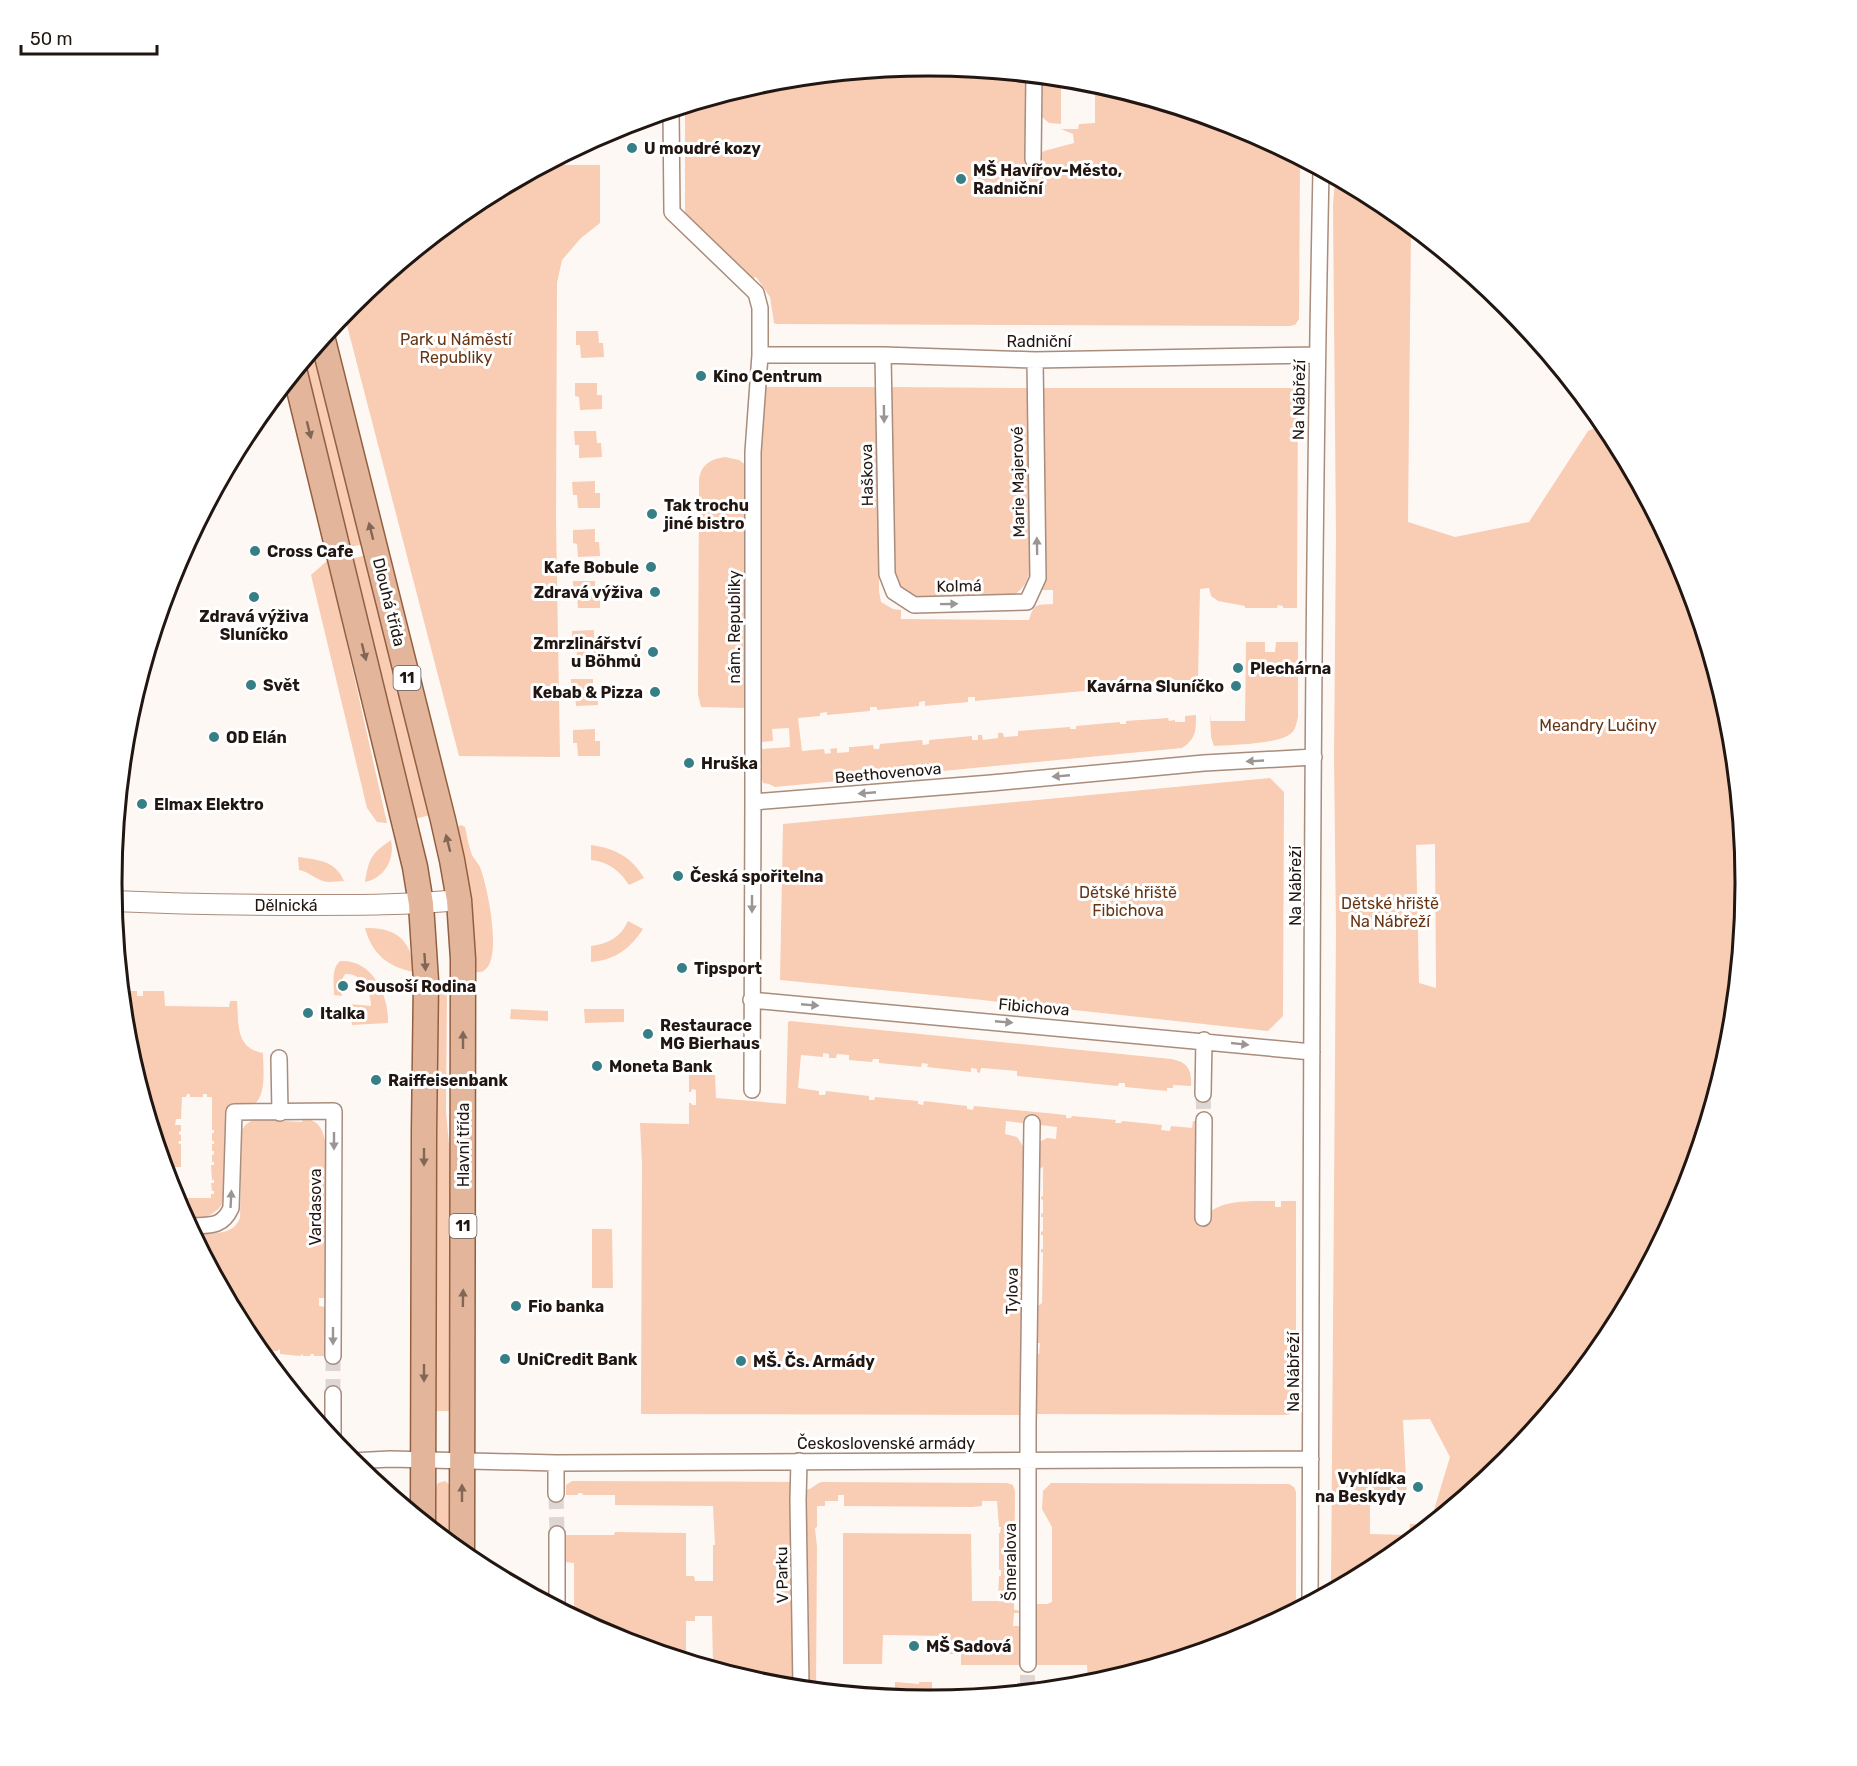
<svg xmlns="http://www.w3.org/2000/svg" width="1857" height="1766" font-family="Rubik,sans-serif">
	<rect width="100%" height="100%" fill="#fef8f4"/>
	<path fill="#f9ccb4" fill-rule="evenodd" d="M929 66 1027 76 1038 156 1044 151 1074 143 1073 134 1061 129H1078L1079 124 1095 123V84L1241 128 1300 160 1299 319 1295 325 1290 326 776 324 774 323 770 297 756 277 749 280 685 217V107L769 82 825 76 858 77 859 73Z
		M1042 77 1061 79V124L1049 123 1042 117Z
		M547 165H600V223L581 238 562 260 557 283 556 521 560 757 459 756 344 314 351 305 475 204Z
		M1335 178 1383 204 1411 227 1408 522 1455 537 1529 522 1588 431 1604 424 1683 571 1730 724 1745 883 1730 1043 1683 1196 1608 1337 1506 1461 1430 1523 1450 1457 1430 1419 1403 1420 1407 1499 1370 1497V1534L1409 1535 1410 1524H1429L1382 1562 1331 1590 1336 929 1334 757 1336 535 1333 205ZM1435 844 1436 988 1419 983 1416 845Z
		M576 331H598L599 343H603L604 357 581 358 580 345H576Z
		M313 352 364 544 349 547 303 363Z
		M575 383H597V395H602V409L580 410 579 397 575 396Z
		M762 387H880L879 591 881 602 893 609 901 610V619L1029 620C1034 603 1036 605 1053 604V590H1041V586L1042 388H1294L1298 394 1297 608H1283V606L1278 605 1277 608H1245V606L1218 601 1211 596 1209 588 1200 589 1198 678 1211 686 1194 688V681L1175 682 1174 679H1166V683L1124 687 1123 685H1116V688L975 701V697H968V702L925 706V701L919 702V706L877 710V707H870V711L827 715V712L820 713V716L798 718 802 751 824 749 825 754 831 753 830 749 837 748V753L849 752V747H852L873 745 874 749H879L880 744 922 740 923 745 929 744V740L972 736V740H978V735H982L983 740 998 738V733H1003L1004 737 1018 736V731L1070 727V729H1076V726L1120 722V724H1126V721L1168 718 1169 721 1175 720V722H1185V716L1196 715C1196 731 1196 739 1182 748L775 787 769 784 763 783 761 776V749L790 747 789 728 772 729 773 741 761 742Z
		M892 387 1031 388 1030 568C1029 580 1023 590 1012 596L918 598 901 589 892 575Z
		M574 431H596L597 443H601L602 457 579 458V445H575Z
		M725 457 739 460 746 465V708L701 707 698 695 699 480C701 464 711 459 725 457Z
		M595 481V493H600V508H578L577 495H573L572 482Z
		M595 529V542H599L600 556 578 557 577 544 573 543V530Z
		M366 555 430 815 415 819 351 559Z
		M328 560 387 823 377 822 367 808 311 575Z
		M573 581H595V593H600V608H578L577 595H573Z
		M594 630V642H598L599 657H577L576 644H572V631Z
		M1246 642H1265V652H1275L1276 642H1298V717C1296 724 1296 730 1290 734 1279 744 1230 745 1214 746L1211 737 1210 714 1211 721H1245Z
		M571 679H593V691H598V705L576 706 575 693H571Z
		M595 729V741H600V756H578L577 743H573V730Z
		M1270 778 1284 792 1283 1016 1268 1031 973 999 780 980 783 824Z
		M461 825 465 827C467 836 469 847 472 855 474 859 478 863 480 867 487 884 508 978 475 972L472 899 456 827Z
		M391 840C395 859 385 878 365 882 369 858 371 854 391 840Z
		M591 845C614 848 632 857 644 878L629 885C620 871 609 862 591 860Z
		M298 857C318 860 335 860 344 881 339 881 333 882 328 882 317 881 310 872 299 870Z
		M628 921 643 929C630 949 615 960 591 962V946C608 944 621 937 628 921Z
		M365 928C397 927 412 941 414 972 388 967 372 954 365 928Z
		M340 961C373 959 389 996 388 1023L352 1025 350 1004 371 1006C371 991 363 973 345 974L339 985 342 996 334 995C334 984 331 969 340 961Z
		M435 989H447L446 1112 452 1176V1411H433Z
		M122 991H137V996H143V991H164L165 1006 229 1007 230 1001H237C239 1024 235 1048 263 1053 263 1067 268 1103 249 1106 242 1107 235 1105 229 1106 229 1123 229 1140 229 1157 229 1193 230 1216 187 1221L175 1198H211V1194H214V1191H212L211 1183H214V1180H212L211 1165H214V1162H212V1155L214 1154V1151H212V1144H214V1141H212V1133H214V1130H212V1097H207V1094H203V1097H190V1094H187L186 1097H182L181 1119H176L175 1125H181V1131L179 1132V1134L181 1135V1141H179L178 1143 181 1144V1167H165L127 1042Z
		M511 1009 548 1011V1021L510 1019Z
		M584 1009H624V1022L585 1023Z
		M790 1021 1171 1059C1188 1062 1192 1070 1191 1086L1173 1085V1088H1167V1091L1125 1087V1083H1119L1118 1086 1017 1076V1071L981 1068 980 1073 977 1072V1069L971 1068V1072L927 1067 928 1064 922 1063 921 1067 879 1063V1059H873L872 1062 849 1060V1055L837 1054 836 1058H829V1054L823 1053V1057L801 1055 798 1088 819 1091V1095H825L826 1091 869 1096V1100H874L875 1097 918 1101V1104L923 1105 924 1101 967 1106V1109L973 1110 974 1106 1066 1115V1118H1071L1072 1116 1116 1120 1115 1123H1121L1122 1121 1162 1125 1161 1130 1170 1131 1171 1126 1192 1128 1193 1121H1198L1208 1215C1218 1199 1257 1201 1275 1201V1207H1281V1201H1296V1407L1291 1414 1286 1415 1034 1414V1354H1039L1040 1343H1034V1309L1042 1303 1043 1253 1041 1252V1249H1043V1235H1041V1232L1043 1231V1217H1041V1214L1043 1213V1200L1041 1199V1197L1043 1196V1167L1034 1171 1037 1143 1047 1138 1056 1139 1057 1127 1006 1121 1005 1134 1017 1137 1023 1146V1415L641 1414 642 1164 640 1123 689 1124V1103H691L692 1105H696V1090L692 1089 691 1092H689V1070L699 1071 701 1075H715L716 1098 786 1104 788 1022Z
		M283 1118 284 1121 302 1122 303 1118C320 1120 324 1131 326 1147L325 1298H319V1306L325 1307V1356H314V1354H311L310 1356H303V1354L300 1356 280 1354V1349L277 1351H261L249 1337 193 1232C210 1232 232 1238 240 1218L242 1130C250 1115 268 1118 283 1118Z
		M592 1229H612L613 1288H592Z
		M445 1481 450 1485 451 1543 434 1529V1490L438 1483Z
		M572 1481 795 1482V1687L769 1684 713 1667 712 1616H695V1621H686V1659L616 1638 568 1612H574V1563L563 1562 561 1535H614L615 1532 686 1533V1576H694L695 1581H713V1545H715L713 1506 615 1505V1495H583L582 1493H578V1495H566V1485Z
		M822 1482 1007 1483 1013 1485 1015 1491 1014 1610 1022 1611 1021 1615 1020 1613H1014L1013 1626H1020V1621L1022 1622 1023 1665H961V1654H946L945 1636 883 1635 882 1664H843V1533L971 1534 972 1601H998L999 1576H1001V1570H999V1533H1000L1001 1527H999L997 1501H982V1506L972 1507 844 1506V1495H838V1501H825V1506H817V1527L815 1528 817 1547 816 1689 807 1688 806 1682V1490C813 1489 816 1483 822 1482Z
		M1051 1483 1289 1484 1294 1487 1296 1492V1609L1241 1638 1088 1684 1087 1665H1033V1604H1047L1052 1602V1527L1042 1509 1043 1491Z
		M895 1682 919 1684V1682H932V1693L941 1699 928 1700 843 1692 882 1691 895 1693Z"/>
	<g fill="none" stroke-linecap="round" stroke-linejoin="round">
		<path stroke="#ddd6d2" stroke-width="15" stroke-dasharray="15 8" stroke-linecap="butt" d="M1203 1094 1204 1120
			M333 1394V1356
			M556 1494 557 1534
			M1027 1690 1028 1664"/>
		<g stroke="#a88c7c" stroke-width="18">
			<path id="minor" d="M671 111 672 212 756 293 760 308V355L753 452V802
				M1033 159 1034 76
				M760 355H883L1035 360 1317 355
				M883 355 887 574 894 592 914 605 1027 602 1038 578 1035 360
				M751 1000 1312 1052
				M279 1058 280 1113
				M752 1090 753 802 991 783 1204 763 1314 757
				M1203 1094 1204 1040
				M1203 1218 1204 1120
				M190 1226C209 1225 222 1228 231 1208L234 1112 334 1111 333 1356
				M333 1439V1394
				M351 1461 390 1459 556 1463 1311 1459
				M799 1461 798 1500 801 1687
				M556 1463V1494
				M557 1534V1606
				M1310 1601C1312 1124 1311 647 1321 171
				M1028 1664V1423L1032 1123"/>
		</g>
		<g stroke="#a88c7c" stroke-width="22">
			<path id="tertiary" d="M113 901C178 904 242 905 307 905 358 905 408 905 459 900"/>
		</g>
		<g stroke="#935f40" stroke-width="27">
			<path id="primary" d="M323 340 443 820 452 860 459 900 463 959 462 1552
				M295 373 415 867 421 904 426 981 424 1133 423 1520"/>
		</g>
		<use href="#minor" stroke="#fff" stroke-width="15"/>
		<use href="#tertiary" stroke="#fff" stroke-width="20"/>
		<use href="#primary" stroke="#e3b69b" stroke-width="24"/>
	</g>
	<defs><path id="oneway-solid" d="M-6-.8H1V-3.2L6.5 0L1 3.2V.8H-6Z" transform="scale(1.5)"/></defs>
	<g fill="#9b9694">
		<use href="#oneway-solid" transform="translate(884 414) rotate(89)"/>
		<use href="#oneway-solid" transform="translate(1037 546) rotate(-91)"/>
		<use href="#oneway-solid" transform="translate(949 604) rotate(-1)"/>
		<use href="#oneway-solid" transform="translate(1255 761) rotate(177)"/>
		<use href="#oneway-solid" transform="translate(1061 776) rotate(175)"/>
		<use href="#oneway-solid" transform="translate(867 793) rotate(175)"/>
		<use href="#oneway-solid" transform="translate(752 904) rotate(90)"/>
		<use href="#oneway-solid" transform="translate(810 1005) rotate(5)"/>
		<use href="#oneway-solid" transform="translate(1004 1022) rotate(5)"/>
		<use href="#oneway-solid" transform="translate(1240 1044) rotate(6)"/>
		<use href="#oneway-solid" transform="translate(334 1141) rotate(90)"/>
		<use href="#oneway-solid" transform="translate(231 1199) rotate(-87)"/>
		<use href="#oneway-solid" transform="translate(333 1336) rotate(90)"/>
	</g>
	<g fill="#826656">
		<use href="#oneway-solid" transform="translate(309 430) rotate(76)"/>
		<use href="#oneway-solid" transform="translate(371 531) rotate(-104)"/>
		<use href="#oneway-solid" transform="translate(364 652) rotate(76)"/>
		<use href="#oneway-solid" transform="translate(448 843) rotate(-104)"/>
		<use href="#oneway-solid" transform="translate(425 962) rotate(86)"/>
		<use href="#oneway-solid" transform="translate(463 1040) rotate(-90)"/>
		<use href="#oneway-solid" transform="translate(424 1157) rotate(90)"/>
		<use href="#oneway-solid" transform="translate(463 1298) rotate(-89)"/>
		<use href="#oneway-solid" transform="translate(424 1373) rotate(90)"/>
		<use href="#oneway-solid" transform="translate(462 1493) rotate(-90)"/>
	</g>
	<g fill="#377f86" stroke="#fff" stroke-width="2">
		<circle cx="632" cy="148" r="6"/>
		<circle cx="961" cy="179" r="6"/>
		<circle cx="701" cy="376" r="6"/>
		<circle cx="652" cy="514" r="6"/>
		<circle cx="255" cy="551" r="6"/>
		<circle cx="651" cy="567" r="6"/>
		<circle cx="655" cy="592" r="6"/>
		<circle cx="254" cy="597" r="6"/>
		<circle cx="653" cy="652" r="6"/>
		<circle cx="1238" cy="668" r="6"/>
		<circle cx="251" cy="685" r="6"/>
		<circle cx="1236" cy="686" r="6"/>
		<circle cx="655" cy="692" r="6"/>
		<circle cx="214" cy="737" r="6"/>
		<circle cx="689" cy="763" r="6"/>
		<circle cx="142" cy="804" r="6"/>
		<circle cx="678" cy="876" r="6"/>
		<circle cx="682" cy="968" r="6"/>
		<circle cx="343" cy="986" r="6"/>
		<circle cx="308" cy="1013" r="6"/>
		<circle cx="648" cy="1034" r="6"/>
		<circle cx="597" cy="1066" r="6"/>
		<circle cx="376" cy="1080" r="6"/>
		<circle cx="516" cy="1306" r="6"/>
		<circle cx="505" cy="1359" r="6"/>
		<circle cx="741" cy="1361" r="6"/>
		<circle cx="1418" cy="1487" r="6"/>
		<circle cx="914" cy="1646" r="6"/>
	</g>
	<g text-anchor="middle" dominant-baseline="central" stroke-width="6" stroke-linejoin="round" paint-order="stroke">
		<g fill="#fff" stroke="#645c58" stroke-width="1.5">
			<rect x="393.5" y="666" width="27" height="24" rx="4.5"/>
			<rect x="449.5" y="1214" width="27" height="24" rx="4.5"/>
		</g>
		<g font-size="15" font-weight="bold" fill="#211611">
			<text x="407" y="678">11</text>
			<text x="463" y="1226">11</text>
		</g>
		<g font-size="16" font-weight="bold" fill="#211611" stroke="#fff" text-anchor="start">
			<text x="644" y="148">U moudré kozy</text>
			<text x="973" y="170">MŠ Havířov-Město,<tspan x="973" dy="18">Radniční</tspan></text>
			<text x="713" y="376">Kino Centrum</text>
			<text x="664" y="505">Tak trochu<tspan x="664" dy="18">jiné bistro</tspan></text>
			<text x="267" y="551">Cross Cafe</text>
			<text x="639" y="567" text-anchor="end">Kafe Bobule</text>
			<text x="643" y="592" text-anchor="end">Zdravá výživa</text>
			<text x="254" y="616" text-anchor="middle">Zdravá výživa<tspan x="254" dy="18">Sluníčko</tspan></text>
			<text x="641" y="643" text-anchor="end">Zmrzlinářství<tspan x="641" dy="18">u Böhmů</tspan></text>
			<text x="1250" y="668">Plechárna</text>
			<text x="263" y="685">Svět</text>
			<text x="1224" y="686" text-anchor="end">Kavárna Sluníčko</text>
			<text x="643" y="692" text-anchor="end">Kebab &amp; Pizza</text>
			<text x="226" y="737">OD Elán</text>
			<text x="701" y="763">Hruška</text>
			<text x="154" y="804">Elmax Elektro</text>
			<text x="690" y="876">Česká spořitelna</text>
			<text x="694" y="968">Tipsport</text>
			<text x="355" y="986">Sousoší Rodina</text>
			<text x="320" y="1013">Italka</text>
			<text x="660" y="1025">Restaurace<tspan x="660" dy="18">MG Bierhaus</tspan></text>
			<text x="609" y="1066">Moneta Bank</text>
			<text x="388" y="1080">Raiffeisenbank</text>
			<text x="528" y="1306">Fio banka</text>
			<text x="517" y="1359">UniCredit Bank</text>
			<text x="753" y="1361">MŠ. Čs. Armády</text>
			<text x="1406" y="1478" text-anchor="end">Vyhlídka<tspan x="1406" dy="18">na Beskydy</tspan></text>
			<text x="926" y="1646">MŠ Sadová</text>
		</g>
		<g font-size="16" fill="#673514" stroke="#fff">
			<text x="456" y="339">Park u Náměstí<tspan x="456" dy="18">Republiky</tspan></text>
			<text x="1598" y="725">Meandry Lučiny</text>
			<text x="1128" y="892">Dětské hřiště<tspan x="1128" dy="18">Fibichova</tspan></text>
			<text x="1390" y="903">Dětské hřiště<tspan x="1390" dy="18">Na Nábřeží</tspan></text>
		</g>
		<g font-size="16" fill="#211611" stroke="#fff">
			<text x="1039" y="341">Radniční</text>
			<text transform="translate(1299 400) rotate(-89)">Na Nábřeží</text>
			<text transform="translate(867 475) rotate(-91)">Haškova</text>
			<text transform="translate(1018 482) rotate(-91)">Marie Majerové</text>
			<text transform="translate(959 586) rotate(-1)">Kolmá</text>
			<text transform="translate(389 602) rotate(76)">Dlouhá třída</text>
			<text transform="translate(734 627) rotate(-90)">nám. Republiky</text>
			<text transform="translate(888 773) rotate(-5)">Beethovenova</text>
			<text transform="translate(1295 886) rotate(-90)">Na Nábřeží</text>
			<text x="286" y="905">Dělnická</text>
			<text transform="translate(1034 1007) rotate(5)">Fibichova</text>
			<text transform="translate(463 1145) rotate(-90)">Hlavní třída</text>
			<text transform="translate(315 1207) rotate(-90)">Vardasova</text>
			<text transform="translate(1012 1291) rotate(-89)">Tylova</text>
			<text transform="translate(1293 1372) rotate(-90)">Na Nábřeží</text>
			<text x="886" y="1443">Československé armády</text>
			<text transform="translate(1010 1562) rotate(-90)">Šmeralova</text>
			<text transform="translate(782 1575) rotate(-91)">V Parku</text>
		</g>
	</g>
	<path d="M0 0H1857V1766H0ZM928 76H929A806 806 0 0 1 1735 882V884A806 806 0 0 1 929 1690H928A806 806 0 0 1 122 884V882A806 806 0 0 1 928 76Z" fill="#fff" fill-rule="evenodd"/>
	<path fill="none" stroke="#211611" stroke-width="3" d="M928 76H929A806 806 0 0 1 1735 882V884A806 806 0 0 1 929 1690H928A806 806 0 0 1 122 884V882A806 806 0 0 1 928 76Z"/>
	<path d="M21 45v9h136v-9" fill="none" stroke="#211611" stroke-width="3"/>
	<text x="30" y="45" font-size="18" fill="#211611" stroke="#ffffff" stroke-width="4.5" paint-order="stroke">50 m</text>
</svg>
